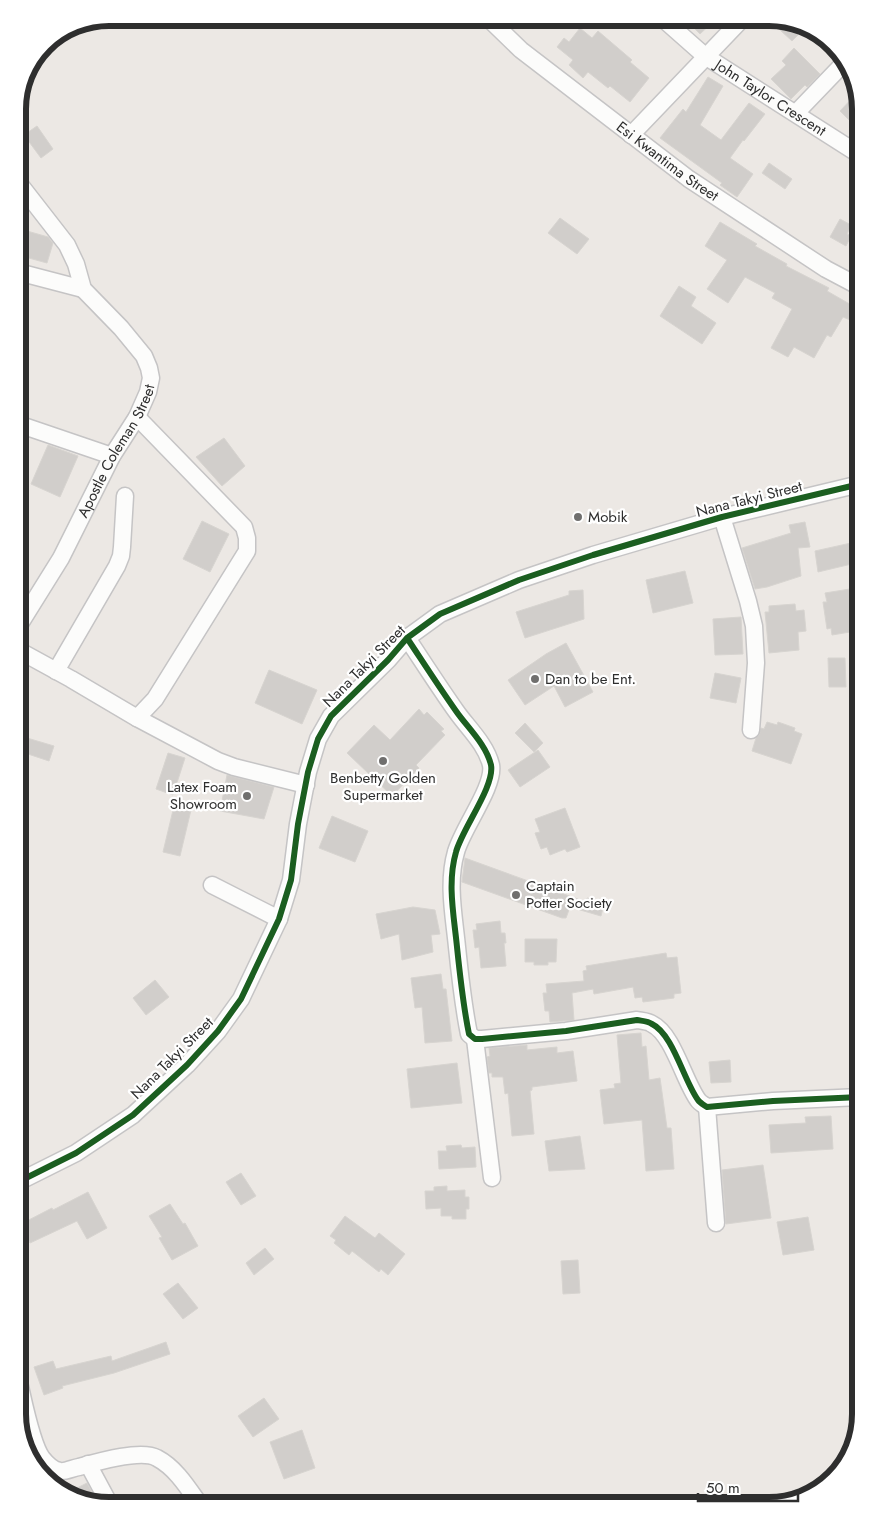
<svg xmlns="http://www.w3.org/2000/svg" width="878" height="1523" viewBox="0 0 878 1523" font-family="Jost,sans-serif">
	<rect width="100%" height="100%" fill="#ece8e4"/>
	<path fill="#d1cecb" stroke="#d7d4d0" d="M 684,18 L 717,18 L 700,34 Z
		M 767,18 L 775,18 L 805,28 L 792,41 Z
		M 580,28 L 592,38 L 598,31 L 632,60 L 630,62 L 649,78 L 630,102 L 610,86 L 608,88 L 588,72 L 583,78 L 569,65 L 573,60 L 557,47 L 564,38 L 569,42 Z
		M 794,48 L 820,74 L 807,87 L 805,85 L 791,99 L 771,79 L 786,65 L 782,61 Z
		M 708,77 L 723,86 L 700,125 L 721,140 L 749,103 L 765,114 L 744,141 L 743,140 L 730,158 L 753,174 L 737,197 L 720,185 L 722,183 L 660,138 L 683,109 L 686,112 Z
		M 857,93 L 860,109 L 860,131 L 840,111 Z
		M 37,126 L 53,149 L 41,158 L 24,135 Z
		M 769,163 L 792,179 L 785,189 L 762,173 Z
		M 560,218 L 589,239 L 577,254 L 548,233 Z
		M 840,219 L 851,225 L 847,234 L 851,236 L 846,246 L 830,237 Z
		M 720,222 L 757,244 L 755,246 L 787,264 L 786,266 L 829,288 L 827,291 L 860,310 L 860,324 L 843,317 L 831,337 L 827,335 L 814,358 L 794,347 L 788,357 L 771,348 L 792,309 L 772,298 L 775,293 L 745,277 L 728,303 L 707,289 L 727,260 L 705,246 Z
		M 20,229 L 48,237 L 53,243 L 47,263 L 18,255 L 18,239 Z
		M 679,286 L 696,297 L 691,306 L 716,323 L 702,344 L 660,316 Z
		M 224,438 L 245,466 L 222,486 L 196,457 Z
		M 48,445 L 78,456 L 60,497 L 31,484 Z
		M 202,521 L 229,534 L 210,572 L 183,559 Z
		M 805,522 L 810,547 L 798,548 L 801,576 L 767,587 L 755,589 L 742,548 L 791,533 L 789,525 Z
		M 860,541 L 860,562 L 818,572 L 815,551 Z
		M 685,571 L 693,603 L 653,613 L 646,580 Z
		M 850,589 L 856,631 L 832,635 L 831,628 L 827,629 L 823,602 L 827,602 L 825,593 Z
		M 583,590 L 584,619 L 525,638 L 516,612 L 569,595 L 569,591 Z
		M 795,604 L 796,611 L 804,610 L 806,631 L 798,632 L 799,650 L 769,653 L 765,612 L 769,612 L 769,606 Z
		M 741,617 L 743,654 L 715,655 L 713,619 Z
		M 566,643 L 593,692 L 565,707 L 554,686 L 525,705 L 508,680 L 546,654 Z
		M 828,658 L 845,658 L 846,687 L 829,687 Z
		M 269,670 L 317,690 L 302,724 L 255,703 Z
		M 715,673 L 741,678 L 736,703 L 710,698 Z
		M 419,709 L 424,715 L 427,712 L 444,729 L 441,731 L 445,735 L 416,765 L 419,768 L 392,796 L 347,753 L 374,725 L 390,740 Z
		M 767,722 L 777,725 L 778,722 L 795,728 L 794,731 L 802,734 L 791,764 L 752,751 L 756,738 L 759,735 L 761,728 L 764,729 Z
		M 525,723 L 543,743 L 534,752 L 515,733 Z
		M 27,738 L 54,746 L 49,761 L 22,752 Z
		M 538,750 L 550,767 L 520,787 L 508,770 Z
		M 168,753 L 185,758 L 173,795 L 156,789 Z
		M 227,775 L 274,787 L 264,819 L 220,811 Z
		M 174,806 L 191,810 L 180,856 L 163,852 Z
		M 565,808 L 580,847 L 567,852 L 565,849 L 550,855 L 547,847 L 541,849 L 535,833 L 540,832 L 535,819 Z
		M 332,816 L 368,831 L 355,862 L 319,848 Z
		M 465,858 L 586,902 L 587,898 L 598,901 L 596,905 L 603,908 L 601,916 L 570,907 L 566,918 L 562,918 L 462,882 Z
		M 413,907 L 435,910 L 440,934 L 431,935 L 433,952 L 402,960 L 399,934 L 381,939 L 376,914 Z
		M 500,921 L 501,933 L 505,933 L 506,943 L 504,943 L 506,966 L 481,968 L 479,947 L 475,948 L 473,930 L 477,930 L 476,924 Z
		M 525,939 L 557,939 L 556,962 L 548,962 L 548,965 L 534,965 L 534,962 L 525,962 Z
		M 666,953 L 667,958 L 677,957 L 681,993 L 674,994 L 674,998 L 643,1002 L 642,997 L 635,998 L 633,987 L 594,994 L 593,989 L 572,993 L 574,1020 L 550,1022 L 549,1011 L 545,1011 L 543,993 L 547,993 L 546,984 L 584,981 L 583,971 L 587,970 L 586,966 Z
		M 441,974 L 443,989 L 446,989 L 452,1041 L 425,1043 L 422,1007 L 415,1008 L 411,978 Z
		M 155,980 L 169,997 L 146,1015 L 133,998 Z
		M 641,1033 L 642,1047 L 646,1046 L 649,1080 L 660,1078 L 667,1128 L 671,1128 L 674,1169 L 646,1171 L 642,1120 L 604,1124 L 600,1090 L 615,1088 L 614,1084 L 621,1083 L 617,1035 Z
		M 527,1045 L 527,1050 L 557,1047 L 557,1053 L 573,1051 L 577,1081 L 532,1087 L 532,1090 L 530,1091 L 534,1134 L 512,1136 L 508,1093 L 505,1094 L 503,1077 L 492,1077 L 492,1073 L 489,1073 L 487,1057 L 490,1056 L 489,1048 Z
		M 730,1060 L 731,1082 L 711,1083 L 709,1062 Z
		M 457,1063 L 462,1103 L 411,1108 L 407,1069 Z
		M 831,1116 L 833,1149 L 771,1153 L 769,1125 L 806,1123 L 805,1117 Z
		M 580,1136 L 585,1169 L 549,1171 L 545,1141 Z
		M 461,1145 L 462,1148 L 475,1147 L 476,1167 L 439,1169 L 438,1151 L 447,1151 L 446,1146 Z
		M 763,1165 L 771,1218 L 726,1224 L 722,1170 Z
		M 241,1173 L 256,1196 L 241,1205 L 226,1182 Z
		M 447,1186 L 447,1191 L 465,1190 L 465,1197 L 469,1197 L 469,1209 L 466,1209 L 466,1219 L 452,1219 L 452,1216 L 441,1216 L 441,1208 L 426,1209 L 425,1191 L 434,1191 L 434,1187 Z
		M 88,1192 L 107,1228 L 87,1239 L 77,1221 L 30,1243 L 21,1224 L 52,1208 L 53,1210 Z
		M 170,1204 L 183,1224 L 185,1223 L 198,1246 L 172,1260 L 159,1238 L 162,1237 L 149,1216 Z
		M 345,1216 L 375,1238 L 379,1233 L 405,1254 L 388,1275 L 381,1269 L 379,1272 L 352,1251 L 349,1255 L 334,1243 L 336,1240 L 330,1236 Z
		M 808,1217 L 814,1250 L 783,1255 L 777,1222 Z
		M 265,1248 L 274,1259 L 254,1275 L 246,1263 Z
		M 578,1260 L 580,1293 L 563,1294 L 561,1261 Z
		M 178,1283 L 198,1308 L 183,1319 L 163,1294 Z
		M 166,1342 L 170,1354 L 114,1373 L 62,1386 L 63,1388 L 44,1395 L 34,1367 L 53,1361 L 56,1369 L 111,1356 L 112,1361 Z
		M 264,1398 L 279,1419 L 253,1437 L 238,1416 Z
		M 302,1430 L 315,1468 L 284,1479 L 270,1442 Z
		M 87,1483 L 98,1504 L 67,1493 Z"/>
	<g fill="none" stroke-linecap="round" stroke-linejoin="round">
		<defs>
			<g id="minor">
				<path id="s1" d="M 488,18 L 521,50 L 689,179 L 826,269 L 860,287"/>
				<path id="s2" d="M 662,18 L 705,56 L 860,155"/>
				<path d="M 796,113 L 845,62"/>
				<path d="M 631,135 L 743,18"/>
				<path d="M 18,272 L 83,289"/>
				<path d="M 18,424 L 112,456"/>
				<path d="M 722,517 L 748,601 L 754,626 L 756,663 L 751,730"/>
				<path id="s3" d="M 18,627 L 61,558 L 112,456 L 137,417 L 148,392 L 151,378 L 149,368 L 144,356 L 121,328 L 83,289 L 76,264 L 67,245 L 18,182"/>
				<path d="M 407,638 C 423,662 439,687 456,711 C 467,727 486,744 491,765 C 495,786 462,829 456,852 C 447,883 454,916 457,947 C 460,976 463,1005 469,1034 L 475,1039 L 482,1039 L 566,1031 L 637,1020 C 642,1021 648,1021 652,1024 C 673,1034 684,1081 698,1100 C 700,1103 704,1105 707,1107 L 773,1101 L 860,1097"/>
				<path d="M 18,650 L 71,679 L 137,718 L 155,699 L 247,551 L 247,538 L 244,527 L 137,417"/>
				<path d="M 56,671 L 117,566 L 121,556 L 122,547 L 125,496"/>
				<path d="M 137,718 L 218,761 L 234,767 L 306,785"/>
				<path d="M 212,885 L 279,919"/>
				<path d="M 475,1039 L 492,1178"/>
				<path d="M 707,1107 L 716,1223"/>
				<path d="M 18,1182 L 76,1153 L 133,1115 L 187,1065 L 218,1031 L 241,999 L 279,919 L 291,880 L 298,824 L 308,772 L 318,739 L 331,716 L 388,660 L 407,638 L 440,614 L 519,580 L 593,555 L 722,517 L 860,484"/>
				<path d="M 18,1378 C 23,1398 31,1443 42,1458 C 46,1463 53,1470 60,1471 C 65,1472 73,1468 79,1467 C 97,1462 141,1449 157,1458 C 176,1468 188,1488 200,1505"/>
				<path d="M 88,1464 L 110,1505"/>
			</g>
		</defs>
		<use href="#minor" stroke="#c5c4c5" stroke-width="19"/>
		<use href="#minor" stroke="#fcfcfb" stroke-width="16"/>
		<defs>
			<path id="cycleway" d="M 407,638 C 423,662 439,687 456,711 C 467,727 486,744 491,765 C 495,786 462,829 456,852 C 447,883 454,916 457,947 C 460,976 463,1005 469,1034 L 475,1039 L 482,1039 L 566,1031 L 637,1020 C 642,1021 648,1021 652,1024 C 673,1034 684,1081 698,1100 C 700,1103 704,1105 707,1107 L 773,1101 L 860,1097
				M 18,1182 L 76,1153 L 133,1115 L 187,1065 L 218,1031 L 241,999 L 279,919 L 291,880 L 298,824 L 308,772 L 318,739 L 331,716 L 388,660 L 407,638 L 440,614 L 519,580 L 593,555 L 722,517 L 860,484"/>
		</defs>
		<use href="#cycleway" stroke="#fff" stroke-width="9"/>
		<use href="#cycleway" stroke="#1b5e20" stroke-width="6"/>
	</g>
	<g fill="#706f6e" stroke="#fff" stroke-width="2">
		<circle cx="578" cy="517" r="5"/>
		<circle cx="535" cy="679" r="5"/>
		<circle cx="383" cy="761" r="5"/>
		<circle cx="247" cy="796" r="5"/>
		<circle cx="516" cy="895" r="5"/>
	</g>
	<g text-anchor="middle" stroke-width="4.5" stroke-linejoin="round" paint-order="stroke">
		<g font-size="15" fill="#2e2e2e" stroke="#fff">
			<text dy="5" stroke="none"><textPath href="#s2" startOffset="135">John Taylor Crescent</textPath></text>
			<text dy="5" stroke="none"><textPath href="#s1" startOffset="230">Esi Kwantima Street</textPath></text>
			<text dy="5" stroke="none"><textPath href="#s3" startOffset="202">Apostle Coleman Street</textPath></text>
			<text transform="translate(749 499) rotate(-14)" y="5">Nana Takyi Street</text>
			<text transform="translate(364 666) rotate(-45)" y="5">Nana Takyi Street</text>
			<text transform="translate(172 1058) rotate(-45)" y="5">Nana Takyi Street</text>
		</g>
		<g font-size="15" fill="#2e2e2e" stroke="#fff" text-anchor="start">
			<text x="588" y="522">Mobik</text>
			<text x="545" y="684">Dan to be Ent.</text>
			<text x="383" y="783" text-anchor="middle">Benbetty Golden<tspan x="383" dy="17">Supermarket</tspan></text>
			<text x="237" y="792" text-anchor="end">Latex Foam<tspan x="237" dy="17">Showroom</tspan></text>
			<text x="526" y="891">Captain<tspan x="526" dy="17">Potter Society</tspan></text>
		</g>
	</g>
	<path d="M0 0H878V1523H0ZM109 26H769A83 83 0 0 1 852 109V1414A83 83 0 0 1 769 1497H109A83 83 0 0 1 26 1414V109A83 83 0 0 1 109 26Z" fill="#fff" fill-rule="evenodd"/>
	<path fill="none" stroke="#2e2e2e" stroke-width="6" d="M109 26H769A83 83 0 0 1 852 109V1414A83 83 0 0 1 769 1497H109A83 83 0 0 1 26 1414V109A83 83 0 0 1 109 26Z"/>
	<path d="M698 1493v8h100v-8" fill="none" stroke="#2e2e2e" stroke-width="2.5"/>
	<text x="706" y="1493" font-size="15" fill="#2e2e2e" stroke="#ffffff" stroke-width="4" paint-order="stroke">50 m</text>
</svg>
